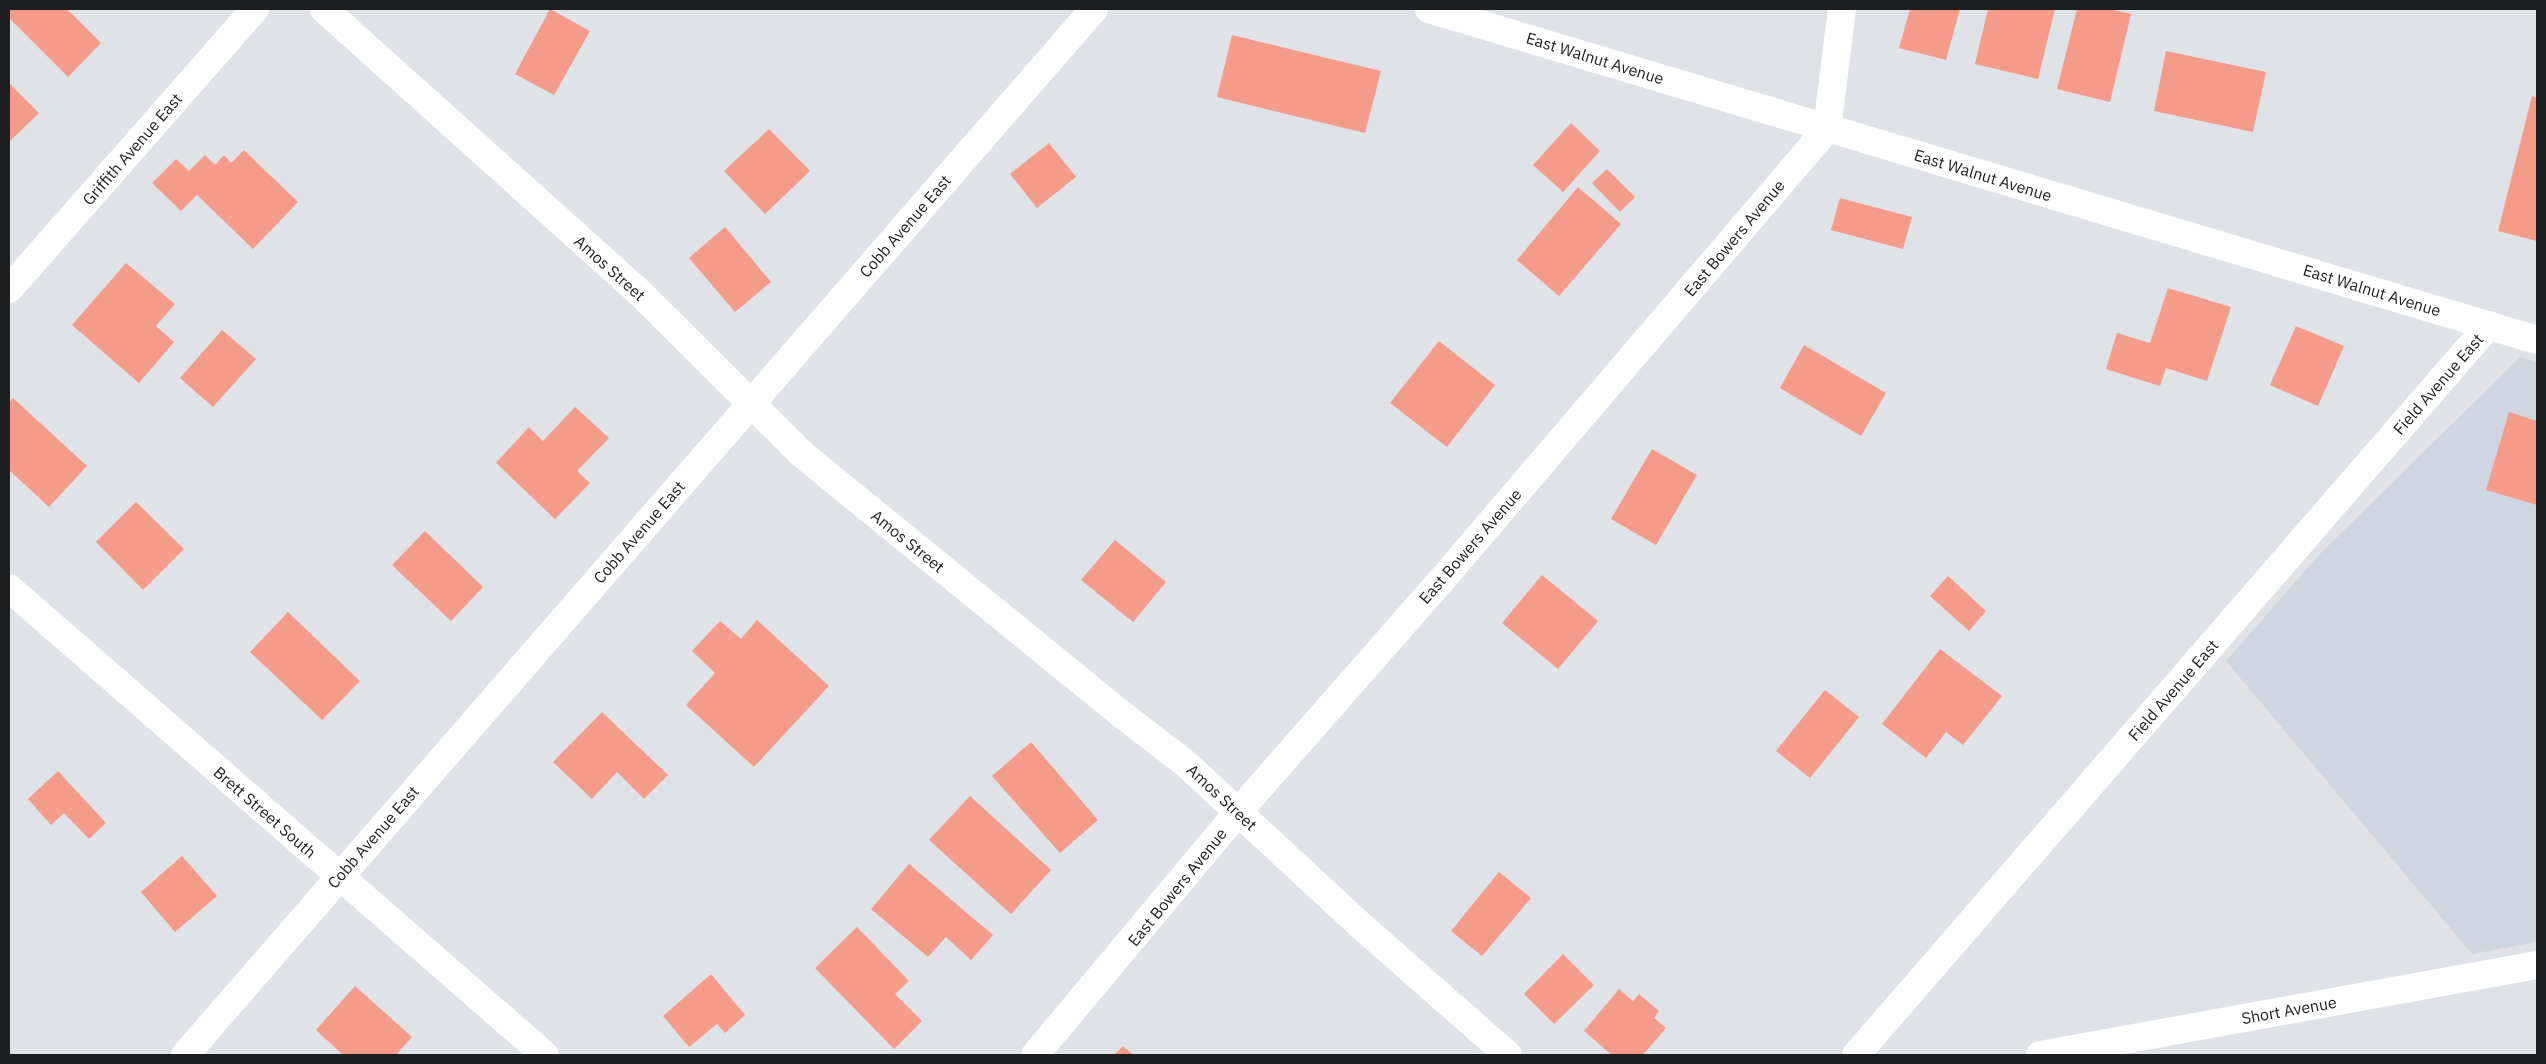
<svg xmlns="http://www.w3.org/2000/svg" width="2546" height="1064" viewBox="0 0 2546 1064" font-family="'IBM Plex Sans',sans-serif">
	<rect width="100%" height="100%" fill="#dfe2e6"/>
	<path fill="#ced7e1" d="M 2520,357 L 2537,362 L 2537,942 L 2472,954 L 2226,661 L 2318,556 Z"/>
	<path fill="#f49c89" d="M 9,9 L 67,9 L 101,43 L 68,77 L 9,18 Z
		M 550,9 L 590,31 L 554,95 L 515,74 Z
		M 1910,9 L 1960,9 L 1946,60 L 1899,48 Z
		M 1988,9 L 2055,9 L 2038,79 L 1975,64 Z
		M 2077,9 L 2110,9 L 2131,14 L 2110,102 L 2057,89 Z
		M 1232,35 L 1381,71 L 1365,133 L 1217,97 Z
		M 2166,51 L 2266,72 L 2253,132 L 2154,111 Z
		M 9,83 L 39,113 L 9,142 Z
		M 2532,96 L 2537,98 L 2537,241 L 2498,231 Z
		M 1571,123 L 1600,151 L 1563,192 L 1533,165 Z
		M 769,129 L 810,171 L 765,214 L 724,171 Z
		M 1049,143 L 1076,177 L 1037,208 L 1010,174 Z
		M 244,150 L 298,202 L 253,249 L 197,195 L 181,211 L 152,183 L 176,159 L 189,171 L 205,155 L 215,165 L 224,155 L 231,163 Z
		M 1607,169 L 1635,197 L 1620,212 L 1592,183 Z
		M 1578,187 L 1621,224 L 1559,296 L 1517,260 Z
		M 1840,198 L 1912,217 L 1903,249 L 1831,230 Z
		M 725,227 L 771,282 L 735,312 L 689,258 Z
		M 126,263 L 175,304 L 156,326 L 174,342 L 139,383 L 72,325 Z
		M 2168,288 L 2231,307 L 2207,381 L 2166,368 L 2160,386 L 2106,369 L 2117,333 L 2150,343 Z
		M 2296,326 L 2344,346 L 2318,406 L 2270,385 Z
		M 222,330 L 256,359 L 213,407 L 180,378 Z
		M 1439,341 L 1495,385 L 1447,447 L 1390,403 Z
		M 1804,345 L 1886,393 L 1861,436 L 1780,388 Z
		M 13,398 L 87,466 L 49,507 L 9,470 L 9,403 Z
		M 575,407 L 609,438 L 577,471 L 590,483 L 555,519 L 496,463 L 529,427 L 543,441 Z
		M 2509,412 L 2537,421 L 2537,505 L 2486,490 Z
		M 1652,449 L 1697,475 L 1656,545 L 1611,519 Z
		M 136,502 L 184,549 L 143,590 L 96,542 Z
		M 425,531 L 483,587 L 451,621 L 392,565 Z
		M 1115,540 L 1166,582 L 1133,622 L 1081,580 Z
		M 1542,575 L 1598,621 L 1558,669 L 1502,623 Z
		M 1948,576 L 1986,611 L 1969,631 L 1930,596 Z
		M 288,612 L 360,681 L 322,720 L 250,652 Z
		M 757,620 L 829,686 L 754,767 L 686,705 L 715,673 L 692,651 L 720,621 L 741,639 Z
		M 1940,649 L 2002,696 L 1963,745 L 1946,732 L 1926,758 L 1882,724 Z
		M 1825,690 L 1859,717 L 1810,778 L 1776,751 Z
		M 602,712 L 668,775 L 644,799 L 617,772 L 592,799 L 553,762 Z
		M 1031,742 L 1098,820 L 1060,853 L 992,776 Z
		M 58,771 L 106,823 L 89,839 L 64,813 L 51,825 L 28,799 Z
		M 970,796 L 1051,870 L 1011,914 L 929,840 Z
		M 182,856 L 217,896 L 175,932 L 141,892 Z
		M 909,864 L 993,935 L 971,960 L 946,937 L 928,957 L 871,909 Z
		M 1499,872 L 1531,898 L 1482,956 L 1451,931 Z
		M 857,927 L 909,981 L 895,994 L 922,1021 L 894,1049 L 815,968 Z
		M 1563,954 L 1594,985 L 1554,1024 L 1524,994 Z
		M 711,974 L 745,1015 L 725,1033 L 717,1024 L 689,1047 L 663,1016 Z
		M 355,986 L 412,1037 L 396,1055 L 343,1055 L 316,1030 Z
		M 1619,989 L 1633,1001 L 1639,994 L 1659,1011 L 1654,1018 L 1666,1028 L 1643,1055 L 1612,1055 L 1584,1031 Z
		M 1123,1046 L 1133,1055 L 1114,1055 Z"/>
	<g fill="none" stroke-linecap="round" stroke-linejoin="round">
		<path stroke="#fff" stroke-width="28" d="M 324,9 L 640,293 L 803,455 L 1120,713 L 1185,763 L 1359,924 L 1508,1055
			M 1429,9 L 2537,340
			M 9,289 L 255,9
			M 9,588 L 545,1055
			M 185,1055 L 1094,9
			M 1035,1055 L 1238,812 L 1446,575 L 1827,129 L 1842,9
			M 1856,1055 L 2489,325
			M 2040,1055 L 2537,965"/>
	</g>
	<g text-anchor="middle" stroke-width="4" stroke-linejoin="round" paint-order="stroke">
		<g font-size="16" fill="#1d1e1f" stroke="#fff">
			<text transform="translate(1595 58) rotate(17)" y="6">East Walnut Avenue</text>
			<text transform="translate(132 149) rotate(-49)" y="6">Griffith Avenue East</text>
			<text transform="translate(1983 175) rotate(17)" y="6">East Walnut Avenue</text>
			<text transform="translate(905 226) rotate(-49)" y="6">Cobb Avenue East</text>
			<text transform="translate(1734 238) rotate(-50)" y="6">East Bowers Avenue</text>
			<text transform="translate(610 268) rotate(42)" y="6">Amos Street</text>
			<text transform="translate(2372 290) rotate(17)" y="6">East Walnut Avenue</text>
			<text transform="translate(2438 384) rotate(-49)" y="6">Field Avenue East</text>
			<text transform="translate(639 532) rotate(-49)" y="6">Cobb Avenue East</text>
			<text transform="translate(908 541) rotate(39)" y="6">Amos Street</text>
			<text transform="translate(1470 546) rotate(-49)" y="6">East Bowers Avenue</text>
			<text transform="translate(2173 690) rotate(-49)" y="6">Field Avenue East</text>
			<text transform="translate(1222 797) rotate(43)" y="6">Amos Street</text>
			<text transform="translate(265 812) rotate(41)" y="6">Brett Street South</text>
			<text transform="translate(373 837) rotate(-49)" y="6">Cobb Avenue East</text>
			<text transform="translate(1177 887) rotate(-51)" y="6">East Bowers Avenue</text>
			<text transform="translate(2289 1010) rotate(-10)" y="6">Short Avenue</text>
		</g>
	</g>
	<rect width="2546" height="1064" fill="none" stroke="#1d1e1f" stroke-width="20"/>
</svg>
